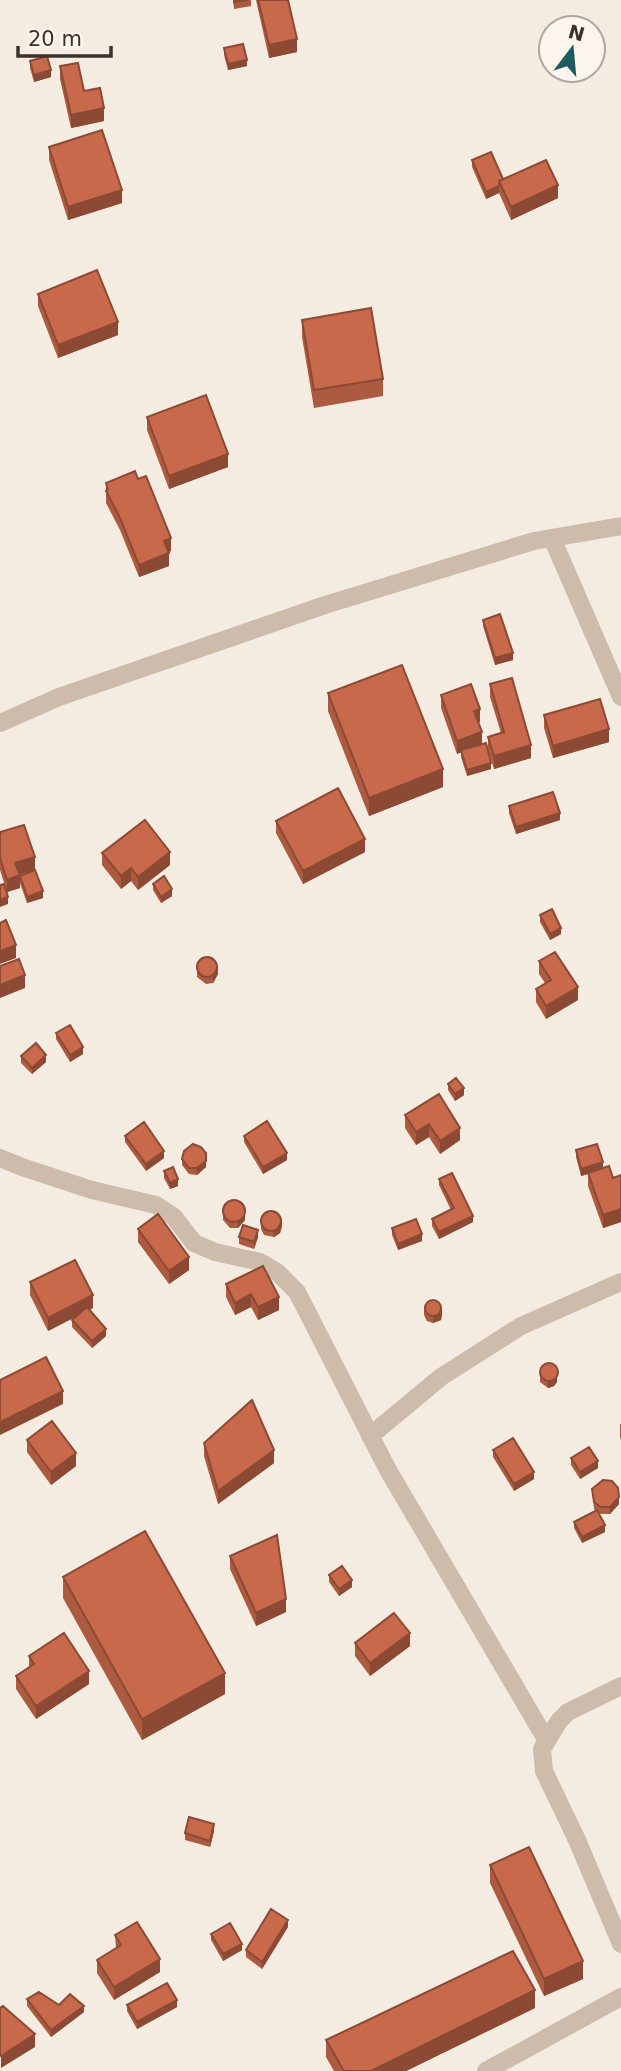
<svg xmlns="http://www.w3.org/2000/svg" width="621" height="2071" viewBox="0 0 621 2071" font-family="'DejaVu Sans',sans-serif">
	<rect width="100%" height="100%" fill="#f4ebe1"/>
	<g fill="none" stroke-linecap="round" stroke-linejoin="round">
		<path stroke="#cdbbac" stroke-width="18" d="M 552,538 L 621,697
			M 0,723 L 59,697 L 325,605 L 534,541 L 621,526
			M 0,1158 L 22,1167 L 92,1190 L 156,1205 L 174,1217 L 194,1243 L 215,1252 L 260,1262 L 277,1272 L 297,1292 L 388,1470 L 547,1741
			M 370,1436 L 441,1377 L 521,1326 L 621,1282
			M 621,1686 L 568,1712 L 559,1721 L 542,1749 L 544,1771 L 577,1840 L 621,1944
			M 486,2071 L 621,1997"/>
	</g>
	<path fill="#ac5a40" d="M 233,0 L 251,0 L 251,6 L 234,9 Z
		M 256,0 L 288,0 L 297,52 L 269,58 Z
		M 224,48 L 247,66 L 228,70 L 224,55 Z
		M 30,61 L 51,77 L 34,82 L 30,68 Z
		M 60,66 L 84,91 L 104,121 L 71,128 L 60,79 Z
		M 49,147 L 122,203 L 68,220 L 49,160 Z
		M 472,160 L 503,179 L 558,198 L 511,220 L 499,193 L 486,199 L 472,167 Z
		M 38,294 L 118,335 L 58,358 L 38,306 Z
		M 302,320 L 383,379 L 383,396 L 314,408 L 302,337 Z
		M 147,417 L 228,467 L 169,489 L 147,430 Z
		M 106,483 L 171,551 L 168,552 L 169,566 L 139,577 L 120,530 L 106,503 Z
		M 483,620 L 513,660 L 495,665 L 483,626 Z
		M 490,684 L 531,758 L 494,769 L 488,749 L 488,737 L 501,733 L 490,697 Z
		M 328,693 L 443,787 L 369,816 L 328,711 Z
		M 441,695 L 480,722 L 478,722 L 482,744 L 491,769 L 467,776 L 461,757 L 461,752 L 457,754 L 441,708 Z
		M 544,715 L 609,742 L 553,758 L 544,728 Z
		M 509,806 L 560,820 L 516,834 L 509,813 Z
		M 276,821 L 365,852 L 303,884 L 276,833 Z
		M 0,832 L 35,870 L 20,875 L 43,898 L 27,903 L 20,883 L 20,888 L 7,892 L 0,870 Z
		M 102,853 L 170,865 L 138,890 L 131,881 L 121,889 L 102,865 Z
		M 153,884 L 172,896 L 161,903 L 153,890 Z
		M 540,915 L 561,934 L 550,940 L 540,922 Z
		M 539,961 L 578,1000 L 546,1019 L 536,1002 L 536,989 L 545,983 L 539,974 Z
		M 197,964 L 218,974 L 213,983 L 206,984 L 197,977 Z
		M 56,1033 L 83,1054 L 70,1062 L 56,1039 Z
		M 21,1056 L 46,1062 L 32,1074 L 21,1063 Z
		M 448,1084 L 464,1095 L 455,1101 L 448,1090 Z
		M 439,1094 L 460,1140 L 440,1154 L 429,1137 L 416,1145 L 405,1128 L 405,1115 Z
		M 125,1136 L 164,1158 L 146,1171 L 125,1142 Z
		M 244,1136 L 287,1160 L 263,1174 L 244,1142 Z
		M 576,1150 L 603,1168 L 613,1178 L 621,1175 L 621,1222 L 603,1228 L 588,1186 L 588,1174 L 581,1176 L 576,1157 Z
		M 182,1159 L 206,1167 L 197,1175 L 189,1174 L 182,1165 Z
		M 164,1171 L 178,1186 L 170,1189 L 164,1178 Z
		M 439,1179 L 473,1222 L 439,1239 L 432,1226 L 432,1219 L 451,1210 L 439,1185 Z
		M 223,1213 L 245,1220 L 238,1228 L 230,1228 L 223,1220 Z
		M 261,1222 L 282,1226 L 280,1233 L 274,1237 L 264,1235 L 261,1229 Z
		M 392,1228 L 422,1241 L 398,1250 L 392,1235 Z
		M 138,1229 L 189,1270 L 169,1284 L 138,1242 Z
		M 239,1237 L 258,1237 L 254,1249 L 239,1244 Z
		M 30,1282 L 93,1308 L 89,1310 L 106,1336 L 92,1348 L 72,1327 L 72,1320 L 77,1316 L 48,1331 L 30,1295 Z
		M 226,1284 L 279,1297 L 279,1310 L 258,1320 L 251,1307 L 235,1315 L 226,1297 Z
		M 424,1308 L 442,1314 L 441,1320 L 433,1323 L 427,1321 L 424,1315 Z
		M 540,1370 L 557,1382 L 554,1386 L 548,1388 L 540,1382 Z
		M 620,1424 L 621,1424 L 621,1440 L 620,1437 Z
		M 27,1440 L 76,1466 L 51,1485 L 27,1452 Z
		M 204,1443 L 274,1463 L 218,1504 L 204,1456 Z
		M 493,1450 L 534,1479 L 514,1491 L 493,1457 Z
		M 571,1458 L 598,1468 L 580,1479 L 571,1465 Z
		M 592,1489 L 619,1504 L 610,1514 L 601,1514 L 598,1512 L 605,1532 L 582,1543 L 574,1528 L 574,1522 L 596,1511 L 594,1509 Z
		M 230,1556 L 286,1612 L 256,1626 L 230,1569 Z
		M 329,1575 L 352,1587 L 339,1596 L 329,1582 Z
		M 63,1577 L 225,1694 L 142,1740 L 63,1598 Z
		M 355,1643 L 410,1646 L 370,1676 L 355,1656 Z
		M 29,1656 L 89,1684 L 36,1719 L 16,1689 L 16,1676 L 29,1667 Z
		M 214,1831 L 210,1847 L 185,1840 L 185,1833 Z
		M 490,1865 L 583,1979 L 544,1996 L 490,1883 Z
		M 288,1927 L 262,1969 L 246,1957 L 246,1950 Z
		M 211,1934 L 242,1950 L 223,1961 L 211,1940 Z
		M 115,1935 L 160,1972 L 114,2000 L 97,1973 L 97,1960 L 116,1948 Z
		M 27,1999 L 59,2005 L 84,2012 L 51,2037 L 27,2006 Z
		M 127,2005 L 177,2007 L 137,2029 L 127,2011 Z
		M 535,2008 L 406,2071 L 334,2071 L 326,2057 L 326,2040 Z"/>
	<path fill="#8c4a34" d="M 297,39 L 297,52 L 269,58 L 269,45 Z
		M 247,60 L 247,66 L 228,70 L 228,64 Z
		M 51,70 L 51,77 L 34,82 L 34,75 Z
		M 104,108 L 104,121 L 71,128 L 71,115 Z
		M 558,185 L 558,198 L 511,220 L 511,207 Z
		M 499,186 L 499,193 L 486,199 L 486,192 Z
		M 122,190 L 122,203 L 68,220 L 68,207 Z
		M 118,322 L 118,335 L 58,358 L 58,345 Z
		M 228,454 L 228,467 L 169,489 L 169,476 Z
		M 171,538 L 171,551 L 164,554 L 164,541 Z
		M 169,553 L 169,566 L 139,577 L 139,565 Z
		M 513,653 L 513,660 L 495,665 L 495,658 Z
		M 480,709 L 480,722 L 474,724 L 474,711 Z
		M 609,729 L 609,742 L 553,758 L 553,746 Z
		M 482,732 L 482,745 L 457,754 L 457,741 Z
		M 531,745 L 531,758 L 494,769 L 494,756 Z
		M 491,763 L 491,769 L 467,776 L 467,770 Z
		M 443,769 L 443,787 L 369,816 L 369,798 Z
		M 560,813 L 560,820 L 516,834 L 516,827 Z
		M 365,839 L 365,852 L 303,884 L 303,871 Z
		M 170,852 L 170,865 L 138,890 L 138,877 Z
		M 35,857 L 35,870 L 15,876 L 15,863 Z
		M 131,868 L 131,881 L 121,889 L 121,876 Z
		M 20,875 L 20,888 L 7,892 L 7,880 Z
		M 172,889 L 172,896 L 161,903 L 161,897 Z
		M 43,891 L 43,898 L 27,903 L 27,897 Z
		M 8,897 L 8,904 L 0,907 L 0,900 Z
		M 561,928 L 561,934 L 550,940 L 550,934 Z
		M 16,945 L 16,958 L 0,964 L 0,951 Z
		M 218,967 L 218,974 L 213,983 L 213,976 Z
		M 25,975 L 25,988 L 0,998 L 0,985 Z
		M 578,987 L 578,1000 L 546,1019 L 546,1006 Z
		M 83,1047 L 83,1054 L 70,1062 L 70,1055 Z
		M 46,1055 L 46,1062 L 32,1074 L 32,1068 Z
		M 464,1088 L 464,1095 L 455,1101 L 455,1094 Z
		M 429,1124 L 429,1137 L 416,1145 L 416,1132 Z
		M 460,1128 L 460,1140 L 440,1154 L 440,1141 Z
		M 164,1151 L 164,1158 L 146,1171 L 146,1164 Z
		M 287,1153 L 287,1160 L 263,1174 L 263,1167 Z
		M 206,1161 L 206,1167 L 197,1175 L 197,1168 Z
		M 603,1162 L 603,1169 L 581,1176 L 581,1169 Z
		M 178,1179 L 178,1186 L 170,1189 L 170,1183 Z
		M 621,1209 L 621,1222 L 603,1228 L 603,1215 Z
		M 245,1213 L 245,1220 L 238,1228 L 238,1222 Z
		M 473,1216 L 473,1222 L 439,1239 L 439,1232 Z
		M 282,1220 L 282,1226 L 280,1233 L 274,1237 L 274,1230 Z
		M 258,1230 L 258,1237 L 254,1249 L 254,1242 Z
		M 422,1234 L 422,1241 L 398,1250 L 398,1244 Z
		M 189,1257 L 189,1270 L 169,1284 L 169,1271 Z
		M 251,1294 L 251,1307 L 235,1315 L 235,1303 Z
		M 93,1295 L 93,1308 L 48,1331 L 48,1318 Z
		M 279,1297 L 279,1310 L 258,1320 L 258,1307 Z
		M 442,1307 L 442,1314 L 441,1320 L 433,1323 L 433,1317 Z
		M 106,1329 L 106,1336 L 92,1348 L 92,1341 Z
		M 557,1375 L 557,1382 L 554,1386 L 548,1388 L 548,1381 Z
		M 63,1391 L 63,1404 L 0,1435 L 0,1422 Z
		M 274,1450 L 274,1463 L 218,1504 L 218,1491 Z
		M 76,1453 L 76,1466 L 51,1485 L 51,1472 Z
		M 598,1461 L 598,1468 L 580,1479 L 580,1472 Z
		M 534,1472 L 534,1479 L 514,1491 L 514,1484 Z
		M 619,1497 L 619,1504 L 610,1514 L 610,1507 Z
		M 605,1525 L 605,1532 L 582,1543 L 582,1537 Z
		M 352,1580 L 352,1587 L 339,1596 L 339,1589 Z
		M 286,1599 L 286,1612 L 256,1626 L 256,1613 Z
		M 410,1633 L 410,1646 L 370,1676 L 370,1663 Z
		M 89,1671 L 89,1684 L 36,1719 L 36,1706 Z
		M 225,1673 L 225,1694 L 142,1740 L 142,1719 Z
		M 214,1824 L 214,1831 L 210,1847 L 210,1841 Z
		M 288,1920 L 288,1927 L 262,1969 L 262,1962 Z
		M 242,1944 L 242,1950 L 223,1961 L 223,1954 Z
		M 160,1959 L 160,1972 L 114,2000 L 114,1987 Z
		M 583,1961 L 583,1979 L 544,1996 L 544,1979 Z
		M 535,1990 L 535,2008 L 406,2071 L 371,2071 Z
		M 177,2000 L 177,2007 L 137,2029 L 137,2022 Z
		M 84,2006 L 84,2012 L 51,2037 L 51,2030 Z
		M 35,2034 L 35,2047 L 1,2068 L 1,2056 Z"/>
	<path fill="#c8694b" stroke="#8c4a34" stroke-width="2" d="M 234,0 L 248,0 L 234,2 Z
		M 258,0 L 288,0 L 297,39 L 269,45 Z
		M 243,44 L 247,60 L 228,64 L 224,48 Z
		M 47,56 L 51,70 L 34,75 L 30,61 Z
		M 78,63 L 84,91 L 100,88 L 104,108 L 71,115 L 60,66 Z
		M 102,130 L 122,190 L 68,207 L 49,147 Z
		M 491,152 L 503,179 L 499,181 L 499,186 L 486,192 L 472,160 Z
		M 546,160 L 558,185 L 511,207 L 499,181 Z
		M 97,270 L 118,322 L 58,345 L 38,294 Z
		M 371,308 L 383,379 L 314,390 L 302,320 Z
		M 206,395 L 228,454 L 169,476 L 147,417 Z
		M 135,471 L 138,479 L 146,476 L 171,538 L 164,541 L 169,553 L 139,565 L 120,518 L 106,491 L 108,490 L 106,483 Z
		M 500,614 L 513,653 L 495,658 L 483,620 Z
		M 402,665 L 443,769 L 369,798 L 328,693 Z
		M 512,678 L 531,745 L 494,756 L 488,737 L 504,732 L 490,684 Z
		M 471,684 L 480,709 L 474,711 L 482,732 L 457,741 L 441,695 Z
		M 600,699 L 609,729 L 553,746 L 544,715 Z
		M 486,743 L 491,763 L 467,770 L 461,750 Z
		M 338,788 L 365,839 L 303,871 L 276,821 Z
		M 553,792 L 560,813 L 516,827 L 509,806 Z
		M 145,820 L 170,852 L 138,877 L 131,868 L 121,876 L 102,853 Z
		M 24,825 L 35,857 L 15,863 L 20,875 L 7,880 L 0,858 L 0,832 Z
		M 35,870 L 43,891 L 27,897 L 20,876 Z
		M 164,876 L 172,889 L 161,897 L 153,884 Z
		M 4,884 L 8,897 L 0,900 L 0,885 Z
		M 552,909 L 561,928 L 550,934 L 540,915 Z
		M 6,920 L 16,945 L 0,951 L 0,923 Z
		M 555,952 L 578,987 L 546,1006 L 536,989 L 551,980 L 539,961 Z
		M197 967a10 10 0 1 1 20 0a10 10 0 1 1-20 0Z
		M 19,959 L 25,975 L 0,985 L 0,966 Z
		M 70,1025 L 83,1047 L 70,1055 L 56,1033 Z
		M 36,1043 L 46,1055 L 32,1068 L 21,1056 Z
		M 456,1078 L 464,1088 L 455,1094 L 448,1084 Z
		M 439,1094 L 460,1128 L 440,1141 L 429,1124 L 416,1132 L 405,1115 Z
		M 267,1121 L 287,1153 L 263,1167 L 244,1136 Z
		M 144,1122 L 164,1151 L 146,1164 L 125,1136 Z
		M 193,1144 L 201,1147 L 206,1153 L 206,1161 L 197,1168 L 189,1168 L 182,1159 L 184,1151 Z
		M 597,1144 L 603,1162 L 581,1169 L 576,1150 Z
		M 609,1166 L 613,1178 L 621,1175 L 621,1209 L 603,1215 L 588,1173 Z
		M 173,1167 L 178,1179 L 170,1183 L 164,1171 Z
		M 452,1173 L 473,1216 L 439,1232 L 432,1219 L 454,1208 L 439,1179 Z
		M223 1211a11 11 0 1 1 22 0a11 11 0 1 1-22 0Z
		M261 1221a10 10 0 1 1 20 0a10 10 0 1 1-20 0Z
		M 158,1214 L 189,1257 L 169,1271 L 138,1229 Z
		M 416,1219 L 422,1234 L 398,1244 L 392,1228 Z
		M 243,1225 L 258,1230 L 254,1242 L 239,1237 Z
		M 75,1260 L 93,1295 L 48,1318 L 30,1282 Z
		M 263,1266 L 279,1297 L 258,1307 L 251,1294 L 235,1303 L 226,1284 Z
		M425 1308a8 8 0 1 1 16 0a8 8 0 1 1-16 0Z
		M 87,1307 L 106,1329 L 92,1341 L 72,1320 Z
		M 46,1357 L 63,1391 L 0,1422 L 0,1380 Z
		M540 1372a9 9 0 1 1 18 0a9 9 0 1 1-18 0Z
		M 252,1400 L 274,1450 L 218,1491 L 204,1443 Z
		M 52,1421 L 76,1453 L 51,1472 L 27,1440 Z
		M 513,1438 L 534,1472 L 514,1484 L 493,1450 Z
		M 589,1447 L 598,1461 L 580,1472 L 571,1458 Z
		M 603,1480 L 612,1481 L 618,1488 L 619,1497 L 610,1507 L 601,1507 L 594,1502 L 592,1489 Z
		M 597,1510 L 605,1525 L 582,1537 L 574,1522 Z
		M 145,1531 L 225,1673 L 142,1719 L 63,1577 Z
		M 277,1535 L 286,1599 L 256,1613 L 230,1556 Z
		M 342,1566 L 352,1580 L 339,1589 L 329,1575 Z
		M 394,1613 L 410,1633 L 370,1663 L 355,1643 Z
		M 64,1633 L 89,1671 L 36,1706 L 16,1676 L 34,1664 L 29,1656 Z
		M 189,1817 L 214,1824 L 210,1841 L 185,1833 Z
		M 529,1847 L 583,1961 L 544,1979 L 490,1865 Z
		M 271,1909 L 288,1920 L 262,1962 L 246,1950 Z
		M 137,1922 L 160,1959 L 114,1987 L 97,1960 L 121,1945 L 115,1935 Z
		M 230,1923 L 242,1944 L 223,1954 L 211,1934 Z
		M 513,1951 L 535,1990 L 371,2071 L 344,2071 L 326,2040 Z
		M 167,1983 L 177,2000 L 137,2022 L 127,2005 Z
		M 39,1992 L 59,2005 L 70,1994 L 84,2006 L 51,2030 L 27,1999 Z
		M 3,2006 L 35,2034 L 1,2056 L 0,2055 L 0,2008 Z"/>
	<g transform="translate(572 49) rotate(16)"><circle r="33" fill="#fbf5ee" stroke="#aea6a0" stroke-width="2"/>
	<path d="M0-5L12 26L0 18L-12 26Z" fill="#1f5a5e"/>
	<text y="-10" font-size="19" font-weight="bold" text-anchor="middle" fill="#3b302b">N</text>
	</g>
	<path d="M18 46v10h93v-10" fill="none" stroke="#3b302b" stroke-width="3.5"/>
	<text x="28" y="46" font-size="21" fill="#3b302b" stroke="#fbf5ee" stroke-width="5" paint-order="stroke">20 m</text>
</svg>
